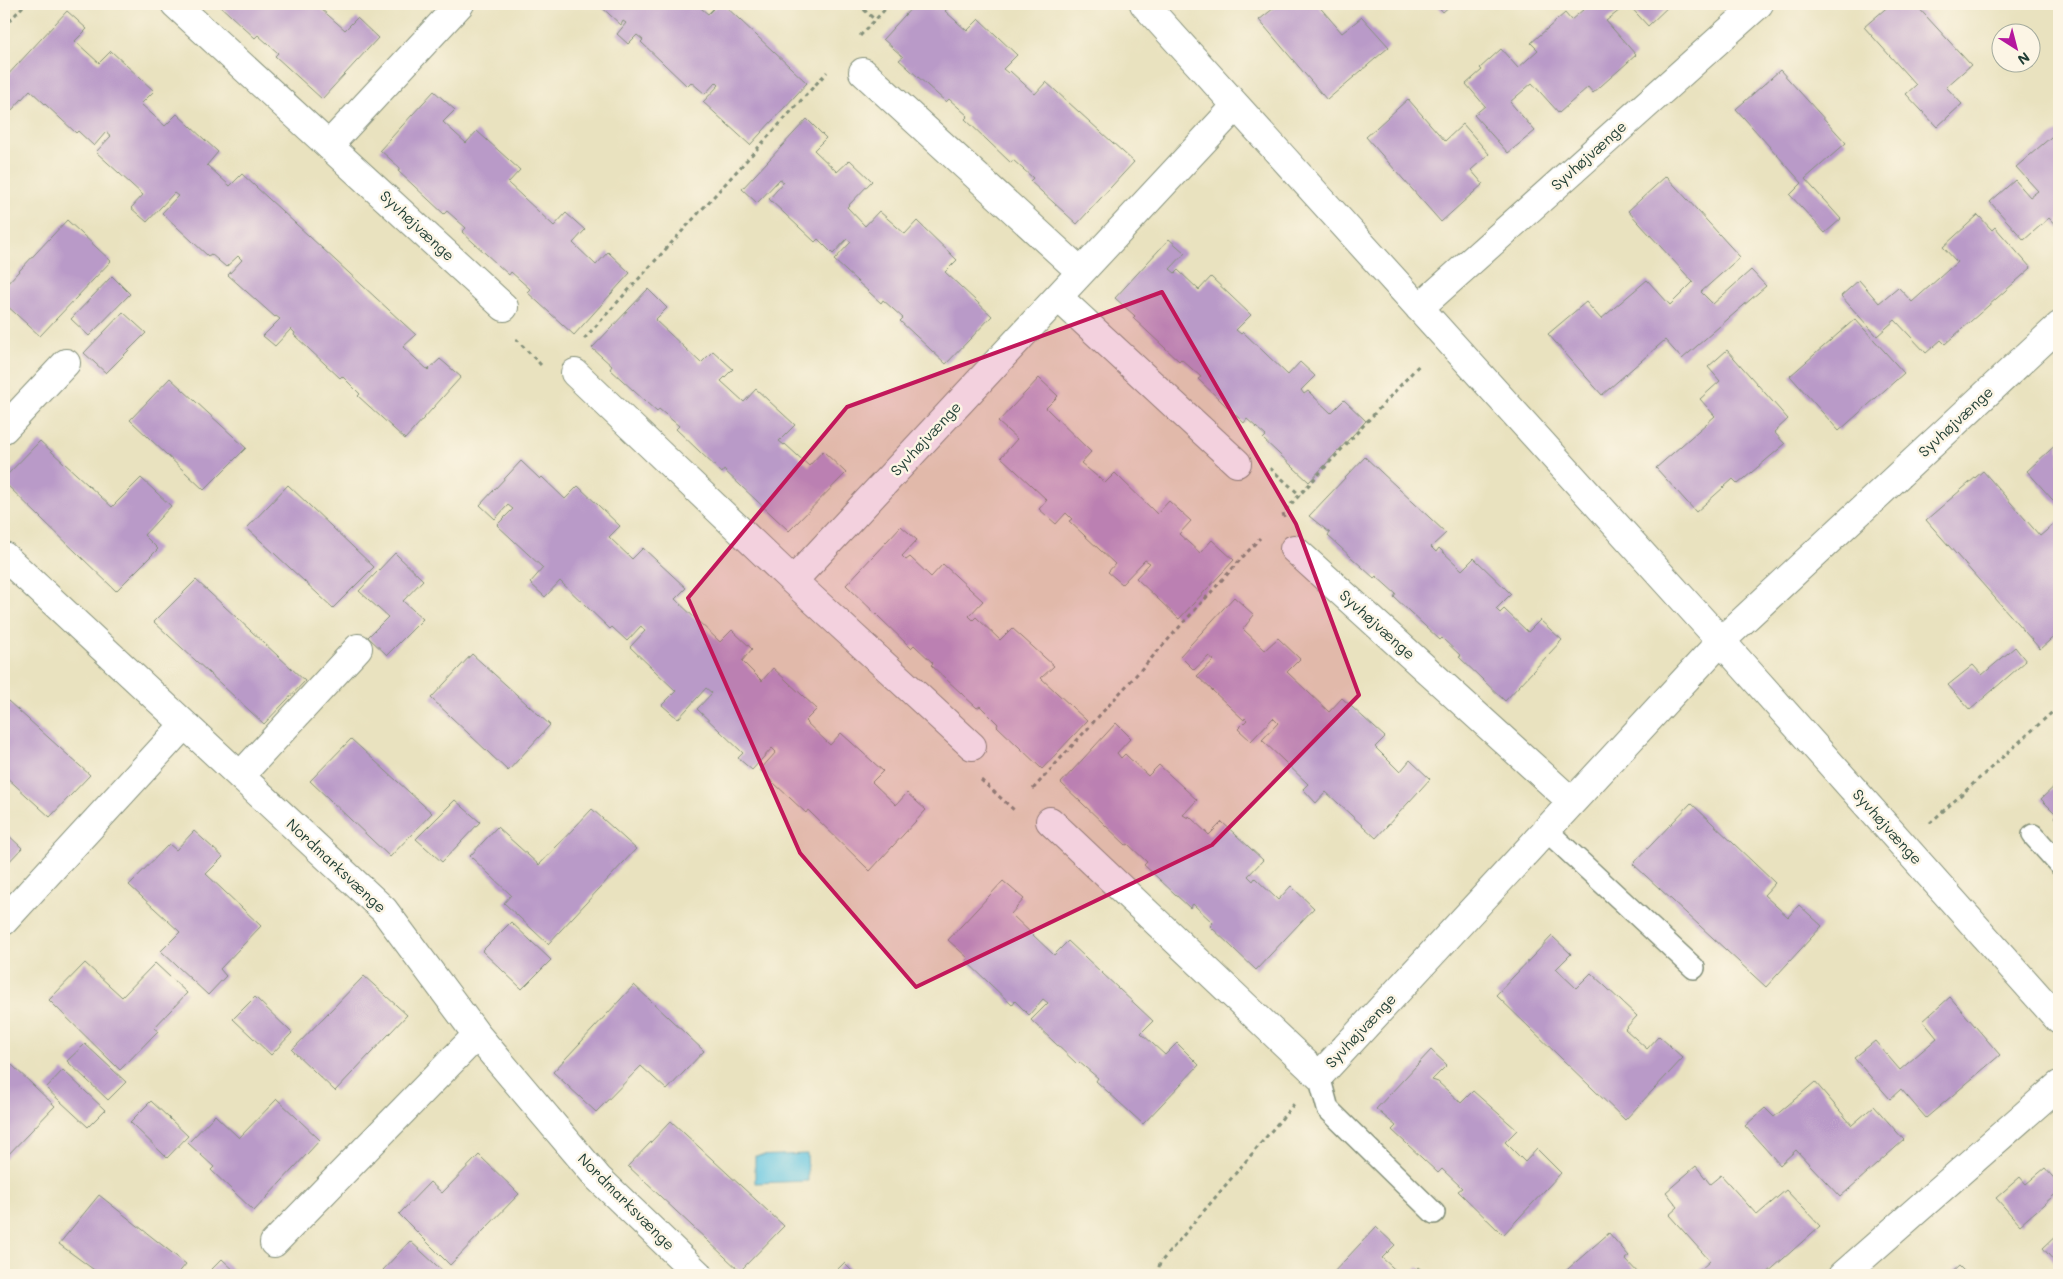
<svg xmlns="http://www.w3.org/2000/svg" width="2063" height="1279" viewBox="0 0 2063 1279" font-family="Mali,sans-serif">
	<rect width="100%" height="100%" fill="#fcf5e5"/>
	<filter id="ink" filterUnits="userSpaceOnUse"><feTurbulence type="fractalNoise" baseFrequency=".02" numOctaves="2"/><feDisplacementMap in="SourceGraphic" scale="10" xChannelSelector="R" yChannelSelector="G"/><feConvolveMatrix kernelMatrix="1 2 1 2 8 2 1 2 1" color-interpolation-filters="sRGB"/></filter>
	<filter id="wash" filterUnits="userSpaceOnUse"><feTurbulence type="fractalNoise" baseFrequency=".0096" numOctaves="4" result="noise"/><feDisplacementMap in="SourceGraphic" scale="20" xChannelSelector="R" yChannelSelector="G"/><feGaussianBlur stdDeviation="1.12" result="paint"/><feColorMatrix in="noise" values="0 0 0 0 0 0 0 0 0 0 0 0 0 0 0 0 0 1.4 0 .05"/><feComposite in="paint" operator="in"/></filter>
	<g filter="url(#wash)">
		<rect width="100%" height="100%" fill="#e9e2bf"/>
		<path fill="#64c6e2" stroke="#42828b" d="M 807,1154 L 808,1181 L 755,1183 L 755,1156 Z"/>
		<g id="blocks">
			<path fill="#b99ac8" d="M 218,4 L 324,4 L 320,8 L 345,30 L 357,18 L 378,38 L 322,99 L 275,56 L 278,53 L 258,35 L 255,38 Z
				M 598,4 L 696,4 L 708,14 L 718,4 L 723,4 L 807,83 L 750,145 L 703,102 L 719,85 L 716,82 L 705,94 L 691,82 L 687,86 L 641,42 L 643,40 L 637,35 L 628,44 L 617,34 L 626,23 L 623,21 L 621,25 Z
				M 915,4 L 952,4 L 945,11 L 967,31 L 979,19 L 1017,55 L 1003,69 L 1008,73 L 1010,71 L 1035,94 L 1046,82 L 1134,162 L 1077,224 L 1030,181 L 1033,178 L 1013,160 L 1011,163 L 965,119 L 968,116 L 949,99 L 946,102 L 899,60 L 903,57 L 883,39 Z
				M 1279,4 L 1317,4 L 1342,33 L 1362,17 L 1389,47 L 1327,100 L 1259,20 Z
				M 1436,4 L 1452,4 L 1443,12 Z
				M 1590,4 L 1595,8 L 1599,4 L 1623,4 L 1625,6 L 1606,21 L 1636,55 L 1593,93 L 1588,87 L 1559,113 L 1532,83 L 1510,102 L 1535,131 L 1508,153 L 1474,115 L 1485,106 L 1466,84 L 1482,70 L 1480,68 L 1501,49 L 1518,68 L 1538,50 L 1531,43 L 1565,13 L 1571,20 Z
				M 1628,4 L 1671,4 L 1648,26 Z
				M 1891,4 L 1915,4 L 1971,65 L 1946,87 L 1962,104 L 1937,127 L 1906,94 L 1916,85 L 1864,27 Z
				M 67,11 L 87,29 L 75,41 L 99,63 L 111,51 L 154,91 L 141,104 L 165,126 L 177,114 L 218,152 L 207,165 L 230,186 L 242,174 L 416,335 L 403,347 L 428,370 L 440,359 L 461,377 L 405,439 L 358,396 L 360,394 L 342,376 L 340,378 L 294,335 L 295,333 L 291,329 L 275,346 L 263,336 L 280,319 L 276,316 L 275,317 L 228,275 L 242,260 L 238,256 L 226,267 L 211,254 L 208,256 L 162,213 L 178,196 L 174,193 L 147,222 L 131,208 L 143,195 L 96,152 L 111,136 L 106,132 L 94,146 L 78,131 L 76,133 L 30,90 L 12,110 L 4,103 L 4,79 Z
				M 1780,70 L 1846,143 L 1805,179 L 1841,219 L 1825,233 L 1790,195 L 1802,183 L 1736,109 Z
				M 434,91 L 455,110 L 443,122 L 466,143 L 477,131 L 520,170 L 508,183 L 554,226 L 566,213 L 585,230 L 573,243 L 596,265 L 608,252 L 630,273 L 574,335 L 527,292 L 530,289 L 511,272 L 509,275 L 462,232 L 466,228 L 447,211 L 444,214 L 398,171 L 400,168 L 380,150 Z
				M 1408,99 L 1445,141 L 1463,124 L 1489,154 L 1471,170 L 1483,184 L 1441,222 L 1366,137 Z
				M 807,119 L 826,138 L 814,150 L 837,172 L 850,160 L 872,181 L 847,207 L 865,226 L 879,211 L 905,234 L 917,221 L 957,260 L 945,272 L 992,316 L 946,364 L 900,321 L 903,318 L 883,300 L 881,303 L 834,260 L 851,242 L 847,239 L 833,254 L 818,239 L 815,242 L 769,199 L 784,182 L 780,179 L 757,203 L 742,189 Z
				M 2057,132 L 2059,134 L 2059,229 L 2049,218 L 2024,240 L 1990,202 L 2015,180 L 2030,197 L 2038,191 L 2016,167 Z
				M 1666,176 L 1740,257 L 1701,292 L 1713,304 L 1751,270 L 1766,286 L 1682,359 L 1665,340 L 1602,395 L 1548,334 L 1586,302 L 1601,319 L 1647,280 L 1670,305 L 1693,282 L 1628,211 Z
				M 1978,215 L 1992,230 L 1995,227 L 2031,268 L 1945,344 L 1941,340 L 1926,353 L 1895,320 L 1877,336 L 1841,296 L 1859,280 L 1879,303 L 1898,287 L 1912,302 L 1957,262 L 1943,247 Z
				M 67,220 L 111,261 L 40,336 L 4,303 L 4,287 Z
				M 1169,239 L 1185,253 L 1170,269 L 1175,273 L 1178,270 L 1199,290 L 1211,277 L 1251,315 L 1236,330 L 1241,334 L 1243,332 L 1288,375 L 1300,362 L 1315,376 L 1301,390 L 1304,394 L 1308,391 L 1331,413 L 1344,400 L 1366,421 L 1309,482 L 1263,439 L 1266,436 L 1247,419 L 1244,423 L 1198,379 L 1201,377 L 1181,359 L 1179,361 L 1133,318 L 1135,316 L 1115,298 Z
				M 112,276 L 130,294 L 89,336 L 71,319 Z
				M 648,289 L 667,308 L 655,320 L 701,363 L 713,351 L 733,369 L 721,381 L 744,402 L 756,389 L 795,425 L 779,441 L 784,445 L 785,444 L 809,466 L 823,451 L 846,473 L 789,531 L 724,470 L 722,473 L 676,429 L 679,426 L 659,409 L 657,412 L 610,369 L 612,366 L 592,348 Z
				M 123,312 L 146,333 L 106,373 L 84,353 Z
				M 1855,319 L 1904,373 L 1839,431 L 1790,376 Z
				M 1727,350 L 1788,419 L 1774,432 L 1785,444 L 1738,484 L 1733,479 L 1696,512 L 1656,468 L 1715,416 L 1700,399 L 1720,381 L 1708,367 Z
				M 170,378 L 246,448 L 204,490 L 130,420 Z
				M 1039,378 L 1058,396 L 1046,408 L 1091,452 L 1081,463 L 1105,483 L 1115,473 L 1157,514 L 1169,501 L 1191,521 L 1179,534 L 1200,553 L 1212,540 L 1234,560 L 1179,619 L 1136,578 L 1150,563 L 1145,560 L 1122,584 L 1108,572 L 1115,564 L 1069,521 L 1072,519 L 1066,513 L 1056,524 L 1039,509 L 1047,500 L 1001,457 L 1017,439 L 998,422 Z
				M 40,441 L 112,507 L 141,478 L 171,506 L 144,535 L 158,549 L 116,591 L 4,482 L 4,478 Z
				M 2059,442 L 2059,507 L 2027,471 Z
				M 1365,457 L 1446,533 L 1431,547 L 1436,552 L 1439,548 L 1462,570 L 1474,558 L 1511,594 L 1496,609 L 1500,613 L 1504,609 L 1528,632 L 1540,620 L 1562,640 L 1505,701 L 1459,657 L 1461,656 L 1442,638 L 1440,640 L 1394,597 L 1396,594 L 1376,576 L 1374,578 L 1328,536 L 1330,533 L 1309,516 Z
				M 521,461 L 540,479 L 542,477 L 565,499 L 578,486 L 620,526 L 609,537 L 632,559 L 643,548 L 686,588 L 675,599 L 720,642 L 732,630 L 752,649 L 742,661 L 762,681 L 773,668 L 817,709 L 805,721 L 830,745 L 841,733 L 883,771 L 872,782 L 896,805 L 907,793 L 926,810 L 870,871 L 808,810 L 806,813 L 760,770 L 776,752 L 772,748 L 752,770 L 738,758 L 743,753 L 697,709 L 712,693 L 706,688 L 678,719 L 662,705 L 676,691 L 630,647 L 645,631 L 641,626 L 627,641 L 612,627 L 610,629 L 560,581 L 545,597 L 530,583 L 543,568 L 497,525 L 513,509 L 508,505 L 495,519 L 480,505 Z
				M 1983,471 L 2040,536 L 2059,520 L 2059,632 L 2040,649 L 1926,520 Z
				M 288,485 L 374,567 L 333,608 L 247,528 Z
				M 901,526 L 917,540 L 902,556 L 906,560 L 910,557 L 931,577 L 943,564 L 983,601 L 969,616 L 973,620 L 976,617 L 1000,640 L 1012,628 L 1054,666 L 1041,678 L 1087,721 L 1042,769 L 997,726 L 998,724 L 980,706 L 977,708 L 931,665 L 933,663 L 914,645 L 911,648 L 846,585 Z
				M 395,553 L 423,580 L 403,601 L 423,619 L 387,655 L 368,637 L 388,617 L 359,591 Z
				M 196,580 L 305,681 L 264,724 L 154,622 Z
				M 1234,597 L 1254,615 L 1243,629 L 1265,650 L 1278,638 L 1300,659 L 1287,672 L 1329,712 L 1342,698 L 1385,737 L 1375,747 L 1400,772 L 1410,760 L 1430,779 L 1376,838 L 1326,792 L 1316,803 L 1303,789 L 1308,784 L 1262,740 L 1278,723 L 1273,718 L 1251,741 L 1238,729 L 1247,720 L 1245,718 L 1244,720 L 1197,676 L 1214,660 L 1209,656 L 1194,670 L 1180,656 Z
				M 2015,647 L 2026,661 L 1970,710 L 1948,685 L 1973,665 L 1982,675 Z
				M 472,654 L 550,725 L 508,771 L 431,698 Z
				M 8,701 L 90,775 L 50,817 L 4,775 L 4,706 Z
				M 1116,723 L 1131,738 L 1117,753 L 1121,758 L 1125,754 L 1148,776 L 1159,765 L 1197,800 L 1183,815 L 1188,818 L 1189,816 L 1209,835 L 1222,822 L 1263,860 L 1248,876 L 1253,881 L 1255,878 L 1278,900 L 1291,886 L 1314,908 L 1256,970 L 1210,926 L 1213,923 L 1193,904 L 1190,908 L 1144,865 L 1147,862 L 1128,844 L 1126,845 L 1061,783 Z
				M 351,739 L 432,813 L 390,857 L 310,781 Z
				M 2059,782 L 2059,822 L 2055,817 L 2057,815 L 2041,799 Z
				M 455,800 L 480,822 L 442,862 L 416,839 Z
				M 1691,803 L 1775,883 L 1764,895 L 1788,917 L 1799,905 L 1822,926 L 1766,987 L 1633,864 Z
				M 592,809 L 636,849 L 548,944 L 504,903 L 511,895 L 470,856 L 497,827 L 539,865 Z
				M 4,831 L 22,848 L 4,867 Z
				M 194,831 L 223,857 L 206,874 L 261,926 L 220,969 L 226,976 L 208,995 L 161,951 L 180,932 L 129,885 L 169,844 L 176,850 Z
				M 1003,881 L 1024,899 L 1011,914 L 1054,955 L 1068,941 L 1153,1021 L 1141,1033 L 1165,1055 L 1177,1043 L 1199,1065 L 1143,1124 L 1096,1081 L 1098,1078 L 1079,1062 L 1077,1064 L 1031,1020 L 1048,1003 L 1043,999 L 1029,1015 L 1015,1001 L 1012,1005 L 966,961 L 968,958 L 948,940 Z
				M 511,922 L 551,960 L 522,989 L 482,951 Z
				M 1552,936 L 1571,954 L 1556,969 L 1576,988 L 1591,973 L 1637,1016 L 1625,1029 L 1647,1049 L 1659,1036 L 1683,1058 L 1625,1120 L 1496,995 Z
				M 85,963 L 122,997 L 155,963 L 187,993 L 154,1028 L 158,1031 L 120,1070 L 49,1000 Z
				M 364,976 L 407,1015 L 335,1091 L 292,1050 Z
				M 634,985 L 704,1051 L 667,1090 L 641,1066 L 596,1112 L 553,1072 Z
				M 255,997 L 292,1033 L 271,1055 L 233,1019 Z
				M 1950,997 L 2000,1055 L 1926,1118 L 1901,1089 L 1890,1099 L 1854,1058 L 1875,1041 L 1900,1070 L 1937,1038 L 1923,1021 Z
				M 85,1044 L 126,1082 L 108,1100 L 67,1061 Z
				M 1431,1050 L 1447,1065 L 1432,1080 L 1438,1082 L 1461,1103 L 1473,1091 L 1517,1130 L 1505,1142 L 1525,1162 L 1537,1149 L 1561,1173 L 1503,1235 L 1458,1191 L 1462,1188 L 1442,1169 L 1438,1173 L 1392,1130 L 1396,1126 L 1376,1109 Z
				M 12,1065 L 55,1106 L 4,1159 L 4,1074 Z
				M 63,1070 L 105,1110 L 88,1127 L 46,1088 Z
				M 1815,1082 L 1852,1125 L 1874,1106 L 1904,1140 L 1840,1197 L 1796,1150 L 1780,1165 L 1745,1126 L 1765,1108 L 1774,1117 Z
				M 277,1099 L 320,1140 L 254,1211 L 211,1170 L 214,1167 L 188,1143 L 215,1115 L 239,1138 Z
				M 151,1101 L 188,1136 L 167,1158 L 130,1122 Z
				M 671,1121 L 784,1226 L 740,1271 L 628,1166 Z
				M 479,1155 L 519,1194 L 450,1265 L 399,1214 L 430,1182 L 442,1193 Z
				M 1696,1166 L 1710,1184 L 1721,1175 L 1757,1215 L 1786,1190 L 1820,1226 L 1765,1275 L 1706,1275 L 1700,1270 L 1710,1261 L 1669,1215 L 1678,1207 L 1666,1192 Z
				M 2045,1168 L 2059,1184 L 2059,1191 L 2020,1225 L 1996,1198 L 2020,1177 L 2026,1184 Z
				M 99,1195 L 186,1264 L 177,1275 L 101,1275 L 59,1244 Z
				M 1376,1227 L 1395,1245 L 1382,1258 L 1401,1275 L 1331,1275 Z
				M 1609,1233 L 1629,1256 L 1625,1259 L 1640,1275 L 1561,1275 Z
				M 2059,1233 L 2059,1267 L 2043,1248 Z
				M 410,1241 L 447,1275 L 388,1275 L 383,1270 Z
				M 222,1259 L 239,1275 L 206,1275 Z
				M 844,1263 L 856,1275 L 832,1275 Z
				M 1959,1266 L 1968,1275 L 1949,1275 Z
				M 1418,1267 L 1428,1275 L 1410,1275 Z"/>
		</g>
	</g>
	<g filter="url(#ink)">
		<use href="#blocks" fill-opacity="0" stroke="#84907a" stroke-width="1"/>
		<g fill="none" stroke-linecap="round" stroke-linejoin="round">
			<defs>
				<path id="service" d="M 1546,830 L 1694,968
					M 2033,835 L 2059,864
					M 1319,1076 L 1328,1109 L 1434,1213"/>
				<path id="minor" d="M 175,4 L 504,307
					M 1144,4 L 1721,641 L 2059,1020
					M 863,72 L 1081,272
					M 329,145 L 460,4
					M 1058,297 L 1237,463
					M 1419,308 L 1759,4
					M 575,373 L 793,581 L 972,746
					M 4,429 L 66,363
					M 1294,549 L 1572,802
					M 4,556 L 384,910 L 477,1035 L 598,1178 L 699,1275
					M 793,581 L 1236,106
					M 240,776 L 358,648
					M 1050,821 L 1319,1076 L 1721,641 L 2059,326
					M 4,921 L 184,725
					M 274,1243 L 477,1035
					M 1843,1275 L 2059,1085"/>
			</defs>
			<use href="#service" stroke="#84907a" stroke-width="24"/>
			<use href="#minor" stroke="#84907a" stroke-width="30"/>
			<path stroke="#84907a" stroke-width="3" stroke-dasharray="4 4" stroke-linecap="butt" d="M 858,4 L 875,20
				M 4,27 L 25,4
				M 860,36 L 890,4
				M 516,339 L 541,365
				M 584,339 L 827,72
				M 1270,468 L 1300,495
				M 1284,517 L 1283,513 L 1421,363
				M 981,780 L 1014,810
				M 1033,789 L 1260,538
				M 1930,823 L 2059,706
				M 1157,1275 L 1160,1263 L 1294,1104"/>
			<use href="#service" stroke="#fff" stroke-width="21"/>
			<use href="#minor" stroke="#fff" stroke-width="28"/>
		</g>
	</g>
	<path fill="#c2185b" fill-opacity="0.2" stroke="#c2185b" stroke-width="4" stroke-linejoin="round" d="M 1162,292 L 1296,524 L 1359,695 L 1212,845 L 916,987 L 800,853 L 688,598 L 847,407 Z"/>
	<g text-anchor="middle" stroke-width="5" stroke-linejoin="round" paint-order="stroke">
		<g font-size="15" fill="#1f3d34" stroke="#fcf5e5">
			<text transform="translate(1589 156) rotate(-42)" y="5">Syvhøjvænge</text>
			<text transform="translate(417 226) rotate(43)" y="5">Syvhøjvænge</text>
			<text transform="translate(1956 422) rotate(-43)" y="5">Syvhøjvænge</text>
			<text transform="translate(926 439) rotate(-47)" y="5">Syvhøjvænge</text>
			<text transform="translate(1377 625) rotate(42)" y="5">Syvhøjvænge</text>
			<text transform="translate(1887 827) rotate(48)" y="5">Syvhøjvænge</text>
			<text transform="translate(336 866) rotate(43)" y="5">Nordmarksvænge</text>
			<text transform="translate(1361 1031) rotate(-47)" y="5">Syvhøjvænge</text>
			<text transform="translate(626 1202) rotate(45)" y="5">Nordmarksvænge</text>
		</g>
	</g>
	<rect width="2063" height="1279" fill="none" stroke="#fcf5e5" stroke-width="20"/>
	<g transform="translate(2016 48) rotate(144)"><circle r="24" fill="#fcf5e5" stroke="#a4ab9e"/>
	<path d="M0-4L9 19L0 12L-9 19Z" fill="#b5179e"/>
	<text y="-8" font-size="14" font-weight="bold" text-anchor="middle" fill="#1f3d34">N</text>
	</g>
</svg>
